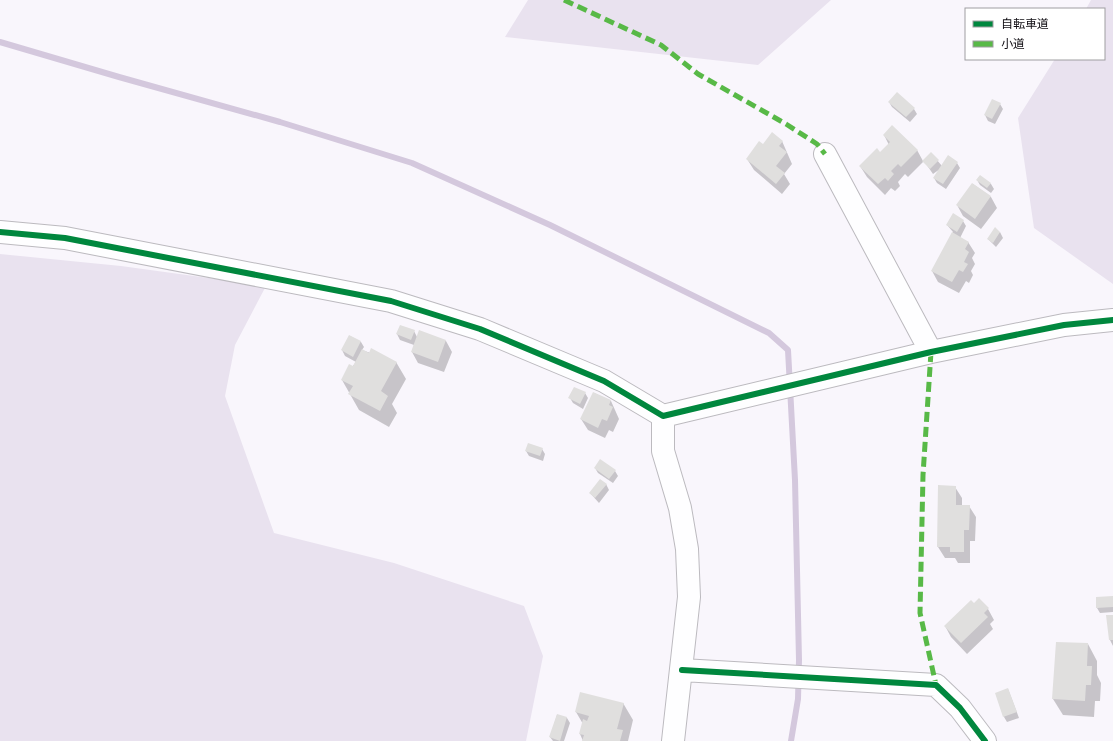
<svg xmlns="http://www.w3.org/2000/svg" width="1113" height="741" viewBox="0 0 1113 741" font-family="'Nunito Sans','Noto Sans JP',sans-serif">
	<rect width="100%" height="100%" fill="#f9f6fc"/>
	<path fill="#e9e2ef" d="M 528,0 L 831,0 L 758,65 L 505,37 Z
		M 1091,0 L 1113,0 L 1113,284 L 1034,228 L 1018,118 L 1055,59 L 1104,59 L 1104,9 L 1086,9 Z
		M 0,254 L 121,266 L 266,286 L 235,345 L 225,396 L 274,533 L 394,563 L 524,606 L 543,656 L 526,741 L 0,741 Z"/>
	<path fill="#0003" d="M 889,102 L 914,109 L 917,114 L 910,122 L 892,107 Z
		M 1000,104 L 1003,109 L 995,124 L 988,121 L 985,115 Z
		M 884,135 L 917,150 L 923,161 L 931,153 L 942,166 L 957,163 L 960,168 L 946,189 L 937,183 L 934,178 L 940,169 L 933,174 L 924,161 L 908,177 L 905,174 L 898,182 L 900,186 L 895,191 L 891,188 L 885,195 L 867,177 L 860,166 L 880,154 L 889,145 Z
		M 782,141 L 792,164 L 784,174 L 790,184 L 782,194 L 754,170 L 747,159 L 763,146 Z
		M 980,176 L 991,184 L 994,189 L 991,193 L 980,185 L 977,180 Z
		M 973,184 L 991,197 L 997,208 L 981,229 L 963,216 L 957,205 Z
		M 963,221 L 966,226 L 960,238 L 968,242 L 975,253 L 972,258 L 975,264 L 971,271 L 973,275 L 969,283 L 966,281 L 959,293 L 938,282 L 932,271 L 953,232 L 947,225 Z
		M 1000,232 L 1003,238 L 996,247 L 988,239 Z
		M 414,331 L 417,337 L 446,341 L 452,352 L 444,372 L 418,363 L 412,352 L 414,345 L 400,340 L 397,334 Z
		M 350,336 L 361,342 L 364,347 L 362,350 L 396,362 L 406,379 L 392,404 L 397,413 L 389,427 L 359,410 L 342,380 L 356,362 L 345,356 L 342,350 Z
		M 585,393 L 588,398 L 583,409 L 573,403 L 570,398 Z
		M 594,393 L 611,401 L 619,419 L 613,432 L 609,430 L 605,438 L 588,430 L 581,419 Z
		M 542,449 L 545,454 L 543,461 L 529,456 L 526,451 Z
		M 595,468 L 615,471 L 618,476 L 613,483 L 598,473 Z
		M 606,484 L 609,490 L 599,503 L 590,493 Z
		M 955,487 L 962,498 L 962,506 L 969,506 L 976,517 L 975,541 L 970,541 L 970,563 L 958,563 L 955,558 L 945,558 L 938,547 Z
		M 1113,599 L 1113,612 L 1100,613 L 1097,608 Z
		M 979,600 L 988,609 L 994,620 L 990,624 L 993,629 L 967,654 L 951,637 L 945,626 Z
		M 1113,616 L 1113,646 L 1110,640 Z
		M 1088,644 L 1097,661 L 1097,675 L 1101,683 L 1100,701 L 1095,701 L 1094,717 L 1063,715 L 1053,699 Z
		M 1008,689 L 1019,718 L 1007,722 L 1004,717 Z
		M 623,703 L 633,720 L 628,741 L 583,741 L 580,734 L 583,724 L 576,712 Z
		M 557,715 L 567,718 L 570,723 L 564,741 L 553,741 L 550,737 Z"/>
	<g fill="none" stroke-linecap="round" stroke-linejoin="round">
		<path stroke="#d4c8dd" stroke-width="6" d="M 0,42 L 119,77 L 280,122 L 412,163 L 550,225 L 769,333 L 788,350 L 795,480 L 799,660 L 798,699 L 791,741"/>
	</g>
	<path fill="#e0dfde" d="M 897,92 L 915,108 L 906,117 L 888,102 Z
		M 992,99 L 1001,103 L 992,119 L 984,115 Z
		M 892,125 L 918,150 L 901,167 L 898,164 L 891,171 L 894,174 L 888,181 L 885,178 L 878,184 L 859,166 L 877,148 L 880,152 L 890,142 L 883,135 Z
		M 772,132 L 783,141 L 779,146 L 787,152 L 776,166 L 785,173 L 776,184 L 746,159 L 759,141 L 763,144 Z
		M 931,152 L 939,160 L 930,169 L 922,161 Z
		M 948,155 L 958,162 L 943,184 L 933,178 Z
		M 980,175 L 991,183 L 987,188 L 976,180 Z
		M 972,183 L 991,196 L 975,219 L 956,205 Z
		M 953,213 L 964,220 L 957,232 L 946,225 Z
		M 995,227 L 1000,232 L 993,243 L 987,239 Z
		M 952,232 L 969,242 L 965,249 L 969,252 L 964,262 L 968,264 L 963,272 L 959,270 L 952,282 L 931,271 Z
		M 400,325 L 415,330 L 411,340 L 396,334 Z
		M 419,330 L 446,340 L 438,362 L 411,352 Z
		M 349,335 L 361,341 L 353,357 L 341,350 Z
		M 371,348 L 397,362 L 381,391 L 388,396 L 380,411 L 348,394 L 353,386 L 341,380 L 349,364 L 353,366 L 362,349 L 369,353 Z
		M 574,387 L 586,392 L 580,404 L 568,398 Z
		M 593,392 L 611,400 L 609,405 L 613,407 L 607,421 L 602,419 L 598,428 L 580,419 Z
		M 528,443 L 543,448 L 540,456 L 525,451 Z
		M 600,459 L 616,470 L 609,479 L 594,468 Z
		M 600,479 L 607,484 L 595,498 L 589,493 Z
		M 938,485 L 956,486 L 956,505 L 970,505 L 969,530 L 964,530 L 964,552 L 950,552 L 950,547 L 937,547 Z
		M 1113,596 L 1113,607 L 1096,608 L 1096,597 Z
		M 979,598 L 989,608 L 984,613 L 988,617 L 961,643 L 944,626 L 971,600 L 974,603 Z
		M 1106,615 L 1113,615 L 1113,640 L 1109,640 Z
		M 1056,642 L 1088,643 L 1087,666 L 1092,666 L 1091,685 L 1086,685 L 1085,701 L 1052,699 Z
		M 1008,688 L 1017,712 L 1003,717 L 995,693 Z
		M 580,692 L 624,703 L 617,729 L 623,730 L 620,741 L 582,741 L 584,735 L 579,734 L 583,719 L 587,721 L 589,716 L 575,712 Z
		M 557,714 L 567,717 L 560,741 L 549,737 Z"/>
	<g fill="none" stroke-linecap="round" stroke-linejoin="round">
		<defs>
			<path id="minor" d="M 825,154 L 931,352
				M 0,232 L 65,238 L 391,301 L 480,329 L 604,381 L 663,416 L 931,352 L 1064,325 L 1113,320
				M 663,416 L 663,451 L 680,508 L 687,549 L 689,597 L 673,741
				M 682,670 L 936,685 L 960,708 L 985,741"/>
		</defs>
		<use href="#minor" stroke="#bcbabf" stroke-width="24"/>
		<use href="#minor" stroke="#fefeff" stroke-width="22"/>
		<path stroke="#58b947" stroke-width="5" stroke-dasharray="10 5" stroke-linecap="butt" d="M 564,0 L 661,45 L 698,74 L 786,124 L 817,144 L 825,154
			M 931,352 L 923,475 L 920,613 L 936,685"/>
		<defs>
			<path id="cycleway" d="M 0,232 L 65,238 L 391,301 L 480,329 L 604,381 L 663,416 L 931,352 L 1064,325 L 1113,320
				M 682,670 L 936,685 L 960,708 L 985,741"/>
		</defs>
		<use href="#cycleway" stroke="#fff" stroke-width="8"/>
		<use href="#cycleway" stroke="#00873e" stroke-width="6"/>
	</g>
	<rect x="965" y="8" width="140" height="52" fill="#ffffff" stroke="#9f9ea1"/>
	<rect x="973" y="21" width="20" height="6" fill="#00873e" stroke="#9f9ea1"/>
	<text x="1001" y="28" font-size="12" fill="#100d13">自転車道</text>
	<rect x="973" y="41" width="20" height="6" fill="#58b947" stroke="#9f9ea1"/>
	<text x="1001" y="48" font-size="12" fill="#100d13">小道</text>
</svg>
